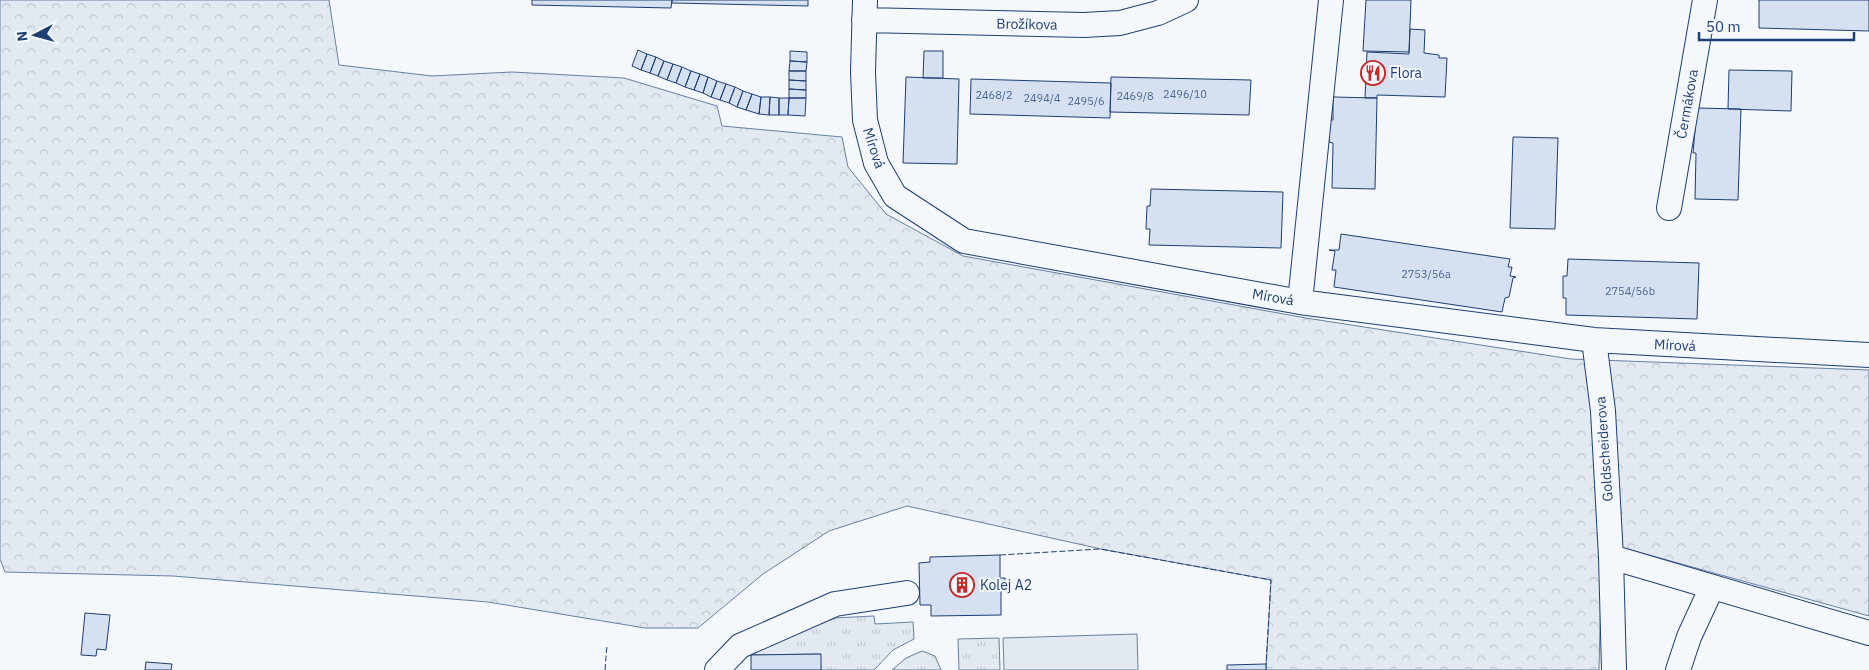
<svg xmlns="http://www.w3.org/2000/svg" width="1869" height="670" viewBox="0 0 1869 670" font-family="'IBM Plex Sans',sans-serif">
	<defs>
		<pattern id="grass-tufts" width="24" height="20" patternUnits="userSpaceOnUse" patternTransform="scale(1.25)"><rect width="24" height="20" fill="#e3e9f0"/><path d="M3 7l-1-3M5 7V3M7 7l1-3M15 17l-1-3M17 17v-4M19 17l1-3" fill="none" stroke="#c2c9d1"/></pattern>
		<pattern id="forest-crowns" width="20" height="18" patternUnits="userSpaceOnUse" patternTransform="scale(1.25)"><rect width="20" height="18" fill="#e3e9f0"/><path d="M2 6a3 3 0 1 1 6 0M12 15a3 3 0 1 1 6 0" fill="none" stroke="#c2c9d1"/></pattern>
	</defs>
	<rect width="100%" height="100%" fill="#f4f7fb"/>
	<path fill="url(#grass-tufts)" stroke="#687fa3" d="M 874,616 L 875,624 L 913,622 L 914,639 L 893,650 L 874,670 L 821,670 L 820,654 L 751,655 L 771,644 L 834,618 Z
		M 999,638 L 1000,670 L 959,670 L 958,639 Z
		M 922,651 L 935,656 L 941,670 L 892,670 L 906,658 Z"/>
	<path fill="url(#forest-crowns)" stroke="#687fa3" d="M 0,0 L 329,0 L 339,65 L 432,76 L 512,72 L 624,78 L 717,106 L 722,126 L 842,137 L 848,167 L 886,214 L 963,256 L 1306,318 L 1571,359 L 1869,370 L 1869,616 L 1602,542 L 1599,670 L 1266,670 L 1271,580 L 1101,549 L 907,506 L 829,531 L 763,574 L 698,628 L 645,628 L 488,602 L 173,576 L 5,572 L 0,559 Z"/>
	<path fill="#e3e9f0" stroke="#687fa3" d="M 1137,634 L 1138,670 L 1004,670 L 1003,638 Z"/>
	<path fill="#d5e0f0" stroke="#1d3f73" d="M 532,0 L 672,0 L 671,8 L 532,5 Z
		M 672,0 L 808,0 L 808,6 L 672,3 Z
		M 1366,0 L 1411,0 L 1409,52 L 1363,51 Z
		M 1759,0 L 1869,0 L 1869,31 L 1759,28 Z
		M 1410,29 L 1425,30 L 1424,53 L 1439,55 L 1439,58 L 1447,58 L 1445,97 L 1377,95 L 1377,98 L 1365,98 L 1367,52 L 1409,54 Z
		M 638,50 L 647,54 L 641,70 L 632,66 Z
		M 790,51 L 807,52 L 807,62 L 790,61 Z
		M 924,51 L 943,51 L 943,78 L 923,78 Z
		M 647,54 L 656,57 L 650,73 L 641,70 Z
		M 656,57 L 664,61 L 658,76 L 650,73 Z
		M 664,61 L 673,64 L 667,80 L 658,76 Z
		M 790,61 L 807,62 L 806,71 L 789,71 Z
		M 673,64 L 682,67 L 676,83 L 667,80 Z
		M 682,67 L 691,71 L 685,87 L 676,83 Z
		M 1729,70 L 1792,71 L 1791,111 L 1728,109 Z
		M 691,71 L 700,74 L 694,90 L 685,87 Z
		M 789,71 L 806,71 L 806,81 L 789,80 Z
		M 700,74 L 708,77 L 703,93 L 694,90 Z
		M 708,77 L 717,81 L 711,97 L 703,93 Z
		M 906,77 L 959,79 L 957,164 L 903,163 Z
		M 1111,77 L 1251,80 L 1249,115 L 1110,112 Z
		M 971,79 L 1111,83 L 1110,118 L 970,114 Z
		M 789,80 L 806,81 L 806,90 L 789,89 Z
		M 717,81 L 726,84 L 720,100 L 711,97 Z
		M 726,84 L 735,87 L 729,103 L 720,100 Z
		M 735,87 L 743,91 L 737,107 L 729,103 Z
		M 789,89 L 806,90 L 806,98 L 789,98 Z
		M 743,91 L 752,94 L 746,110 L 737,107 Z
		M 752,94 L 761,97 L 759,114 L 746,110 Z
		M 761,97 L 770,97 L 769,115 L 759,114 Z
		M 770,97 L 779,98 L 779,115 L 769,115 Z
		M 1333,97 L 1377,98 L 1375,189 L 1332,188 L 1333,143 L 1329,142 L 1330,120 L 1333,120 Z
		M 779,98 L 789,98 L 788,115 L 779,115 Z
		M 789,98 L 806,98 L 805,116 L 788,115 Z
		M 1697,108 L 1741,109 L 1738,200 L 1695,199 L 1696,153 L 1693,153 Z
		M 1513,137 L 1558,138 L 1555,229 L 1510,228 Z
		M 1151,189 L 1283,192 L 1281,248 L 1149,245 L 1150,229 L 1146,229 L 1147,206 L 1150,206 Z
		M 1341,234 L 1510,259 L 1508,267 L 1512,267 L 1510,276 L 1516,277 L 1513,278 L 1509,297 L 1505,298 L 1502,312 L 1334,287 L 1336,270 L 1332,270 L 1335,251 L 1329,250 L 1339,250 Z
		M 1568,259 L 1699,263 L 1697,319 L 1566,315 L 1566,298 L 1563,298 L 1563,276 L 1567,276 Z
		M 1000,555 L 1000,578 L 1005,578 L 1005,591 L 1001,591 L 1001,615 L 931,616 L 931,605 L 920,605 L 919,563 L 930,562 L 930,557 Z
		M 85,613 L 110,615 L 106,650 L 97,649 L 96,656 L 81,655 Z
		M 821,654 L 821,670 L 751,670 L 751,655 Z
		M 146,662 L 172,664 L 171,670 L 145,670 Z
		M 1266,664 L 1266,670 L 1227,670 L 1227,665 Z"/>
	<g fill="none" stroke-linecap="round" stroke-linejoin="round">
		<defs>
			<path id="minor" d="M 865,0 L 863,72 L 865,120 L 876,163 L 895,196 L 964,241 L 1300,302 L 1594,340 L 1869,355
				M 864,20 L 1084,25 L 1120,23 L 1158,13 L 1186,0
				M 1669,208 L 1705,0
				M 1300,302 L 1331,0
				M 1594,340 L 1603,411 L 1611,557 L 1869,633
				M 1611,557 L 1614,670
				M 717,670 L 740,646 L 835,604 L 907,593
				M 1678,670 L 1689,637 L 1712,587"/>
		</defs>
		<use href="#minor" stroke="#1d3f73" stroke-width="26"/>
		<use href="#minor" stroke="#f4f7fb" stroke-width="24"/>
		<path stroke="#1d3f73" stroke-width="1" stroke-dasharray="6 2.5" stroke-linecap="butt" d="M 1000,555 L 1100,549 L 1271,580 L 1266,664
			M 605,670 L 607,645"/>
	</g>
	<defs>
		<symbol id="restaurant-ring" viewBox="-11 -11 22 22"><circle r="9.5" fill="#f4f7fb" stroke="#c62828" stroke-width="1.5"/><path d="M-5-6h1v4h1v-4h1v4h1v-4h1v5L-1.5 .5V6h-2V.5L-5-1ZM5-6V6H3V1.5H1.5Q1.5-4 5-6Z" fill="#c62828"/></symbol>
		<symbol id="building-ring" viewBox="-11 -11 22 22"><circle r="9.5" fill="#f4f7fb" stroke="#c62828" stroke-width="1.5"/><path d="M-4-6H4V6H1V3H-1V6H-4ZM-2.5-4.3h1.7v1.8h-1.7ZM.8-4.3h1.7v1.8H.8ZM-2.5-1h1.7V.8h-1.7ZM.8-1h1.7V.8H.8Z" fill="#c62828"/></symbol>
	</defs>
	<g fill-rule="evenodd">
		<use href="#restaurant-ring" x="1359" y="59" width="28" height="28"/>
		<use href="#building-ring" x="948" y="571" width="28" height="28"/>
	</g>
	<g text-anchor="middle" stroke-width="4" stroke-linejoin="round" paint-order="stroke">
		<g font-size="11" fill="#4b6792">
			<text x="1185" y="98">2496/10</text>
			<text x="994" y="99">2468/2</text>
			<text x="1135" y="100">2469/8</text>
			<text x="1042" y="102">2494/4</text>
			<text x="1086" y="105">2495/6</text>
			<text x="1426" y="278">2753/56a</text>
			<text x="1630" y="295">2754/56b</text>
		</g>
		<g font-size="14" fill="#1d3f73" stroke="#f4f7fb">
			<text transform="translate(1027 24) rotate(1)" y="5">Brožíkova</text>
			<text transform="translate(1687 104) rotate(-80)" y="5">Čermákova</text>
			<text transform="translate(874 148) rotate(72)" y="5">Mírová</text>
			<text transform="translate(1273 297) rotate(10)" y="5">Mírová</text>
			<text transform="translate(1675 345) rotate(3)" y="5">Mírová</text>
			<text transform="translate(1604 449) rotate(-94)" y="5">Goldscheiderova</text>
		</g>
		<g font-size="14" fill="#1d3f73" stroke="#f4f7fb" text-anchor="start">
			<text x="1390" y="78">Flora</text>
			<text x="980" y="590">Kolej A2</text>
		</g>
	</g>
	<g transform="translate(35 35) rotate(264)" stroke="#f4f7fb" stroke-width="4" paint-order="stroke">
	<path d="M0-4L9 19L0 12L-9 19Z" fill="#1d3f73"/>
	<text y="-8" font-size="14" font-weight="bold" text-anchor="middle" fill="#1d3f73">N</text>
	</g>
	<path d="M1699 32v8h155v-8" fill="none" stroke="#1d3f73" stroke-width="2.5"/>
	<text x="1706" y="32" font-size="15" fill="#1d3f73" stroke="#f4f7fb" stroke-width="4" paint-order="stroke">50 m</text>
</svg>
